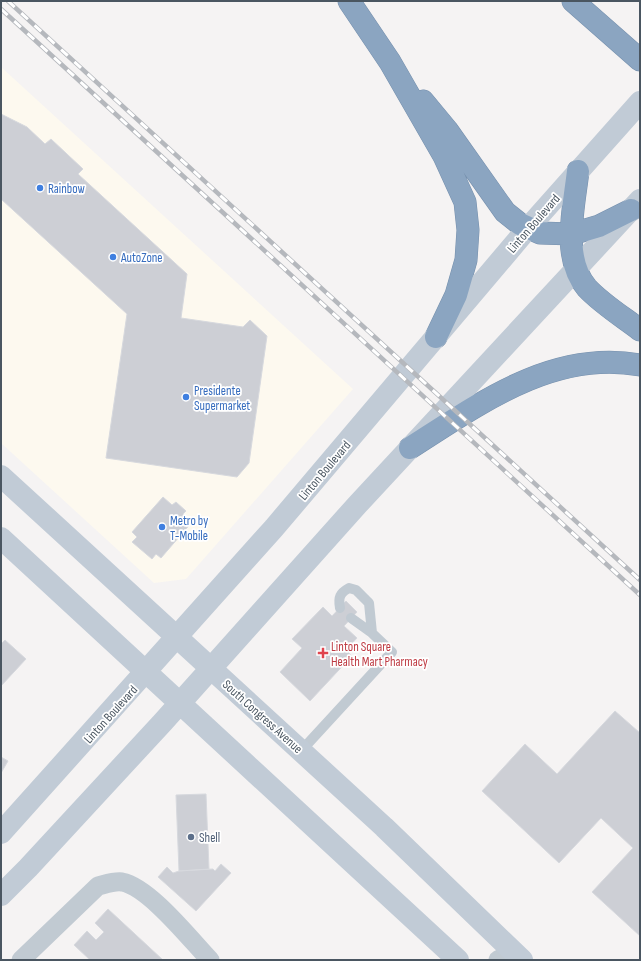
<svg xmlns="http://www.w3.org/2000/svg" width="641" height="961" viewBox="0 0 641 961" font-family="'Sofia Sans Condensed',sans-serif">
	<rect width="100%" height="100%" fill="#f5f3f3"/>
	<path fill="#fdf9ef" d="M 1,67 L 353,389 L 186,579 L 154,583 L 1,443 Z"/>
	<path fill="#cdcfd5" stroke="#d7d9de" d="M 1,114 L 27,127 L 45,144 L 51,139 L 83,169 L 78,174 L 187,274 L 181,318 L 243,327 L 250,320 L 267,336 L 249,463 L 237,477 L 106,458 L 127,314 L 1,199 Z
		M 163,497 L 172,505 L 176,502 L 186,511 L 183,514 L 192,522 L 161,558 L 156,554 L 152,559 L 132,542 L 137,537 L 132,532 Z
		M 346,601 L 357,612 L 344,626 L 357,638 L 346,650 L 352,656 L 310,701 L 280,672 L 302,648 L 292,639 L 323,607 L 332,616 Z
		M 5,640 L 26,659 L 1,686 L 1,644 Z
		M 615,711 L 640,733 L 640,936 L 592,892 L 633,848 L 601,818 L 559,863 L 482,791 L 525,744 L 557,774 Z
		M 1,757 L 8,761 L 1,773 Z
		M 206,794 L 209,869 L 179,871 L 176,795 Z
		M 221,864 L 231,873 L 196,911 L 158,877 L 167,867 L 173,873 L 179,871 L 213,869 L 215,871 Z
		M 108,909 L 163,960 L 90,960 L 74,945 L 87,931 L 96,940 L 104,932 L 95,923 Z"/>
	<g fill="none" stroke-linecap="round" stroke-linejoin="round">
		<defs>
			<path id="motorway" d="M 349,1 L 390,62 L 444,156 L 465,202 L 468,230 L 466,260 L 456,295 L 436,337
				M 573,1 L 640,60
				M 423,101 L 447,130 L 505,212 L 520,224 L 540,233 L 572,234 L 599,226 L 631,210
				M 578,171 C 574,207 561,258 587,288 C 602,304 623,317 640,330
				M 410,448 C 479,404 553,349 640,365"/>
		</defs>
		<use href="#motorway" stroke="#7690ad" stroke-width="23"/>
		<path stroke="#c1cad2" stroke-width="10" d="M 340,608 C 338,597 340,593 349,588 L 356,590 L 369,603 L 372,633 L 351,618
			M 301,751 L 392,652 L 372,633"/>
		<path stroke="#c1cad2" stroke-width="19" d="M 21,960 L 98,886 C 106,884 114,881 122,882 C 149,887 190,939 210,960
			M 498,960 L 513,952"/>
		<path stroke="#c1cbd6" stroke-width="22" d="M 1,476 L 384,827 L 522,960
			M 1,538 L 458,960
			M 1,833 L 274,528 L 528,228 L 640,102
			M 1,895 L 28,868 L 163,722 L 358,504 L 640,200"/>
		<use href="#motorway" stroke="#8ba5c1" stroke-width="22"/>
		<defs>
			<path id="rail" d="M 8,1 L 640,580
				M 1,9 L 640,595"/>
		</defs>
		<use href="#rail" stroke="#b5b8bd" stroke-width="4.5"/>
		<use href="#rail" stroke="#fff" stroke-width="3" stroke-dasharray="9" stroke-linecap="butt"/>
	</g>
	<g fill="#3f7fe0" stroke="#fff" stroke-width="1.5">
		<circle cx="40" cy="188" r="4"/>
		<circle cx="113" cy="257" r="4"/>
		<circle cx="186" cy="397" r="4"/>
		<circle cx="162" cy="527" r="4"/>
	</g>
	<path fill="#e0444e" stroke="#fff" stroke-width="1.5" d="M321 647h4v4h4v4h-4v4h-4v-4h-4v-4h4z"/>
	<circle fill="#5c6f8a" stroke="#fff" stroke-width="1.5" cx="191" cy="837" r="4"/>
	<g text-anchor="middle" stroke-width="3.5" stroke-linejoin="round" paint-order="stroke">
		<g font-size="13" fill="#366cbe" stroke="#fff" text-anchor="start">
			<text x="48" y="193">Rainbow</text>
			<text x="121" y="262">AutoZone</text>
			<text x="194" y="395">Presidente<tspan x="194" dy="15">Supermarket</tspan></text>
			<text x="170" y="525">Metro by<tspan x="170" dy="15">T-Mobile</tspan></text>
		</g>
		<g font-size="13" fill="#4a5661" stroke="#fff">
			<text transform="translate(533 223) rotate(-49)" y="5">Linton Boulevard</text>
			<text transform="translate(324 470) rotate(-50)" y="5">Linton Boulevard</text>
			<text transform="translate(110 714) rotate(-48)" y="5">Linton Boulevard</text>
			<text transform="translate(263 716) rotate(42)" y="5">South Congress Avenue</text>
		</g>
		<g font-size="13" fill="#be3a42" stroke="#fff" text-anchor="start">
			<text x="331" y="651">Linton Square<tspan x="331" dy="15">Health Mart Pharmacy</tspan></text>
		</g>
		<g font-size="13" fill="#4e5e75" stroke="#fff" text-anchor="start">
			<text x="199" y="842">Shell</text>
		</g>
	</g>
	<rect width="641" height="961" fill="none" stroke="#4a5661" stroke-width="4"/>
</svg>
